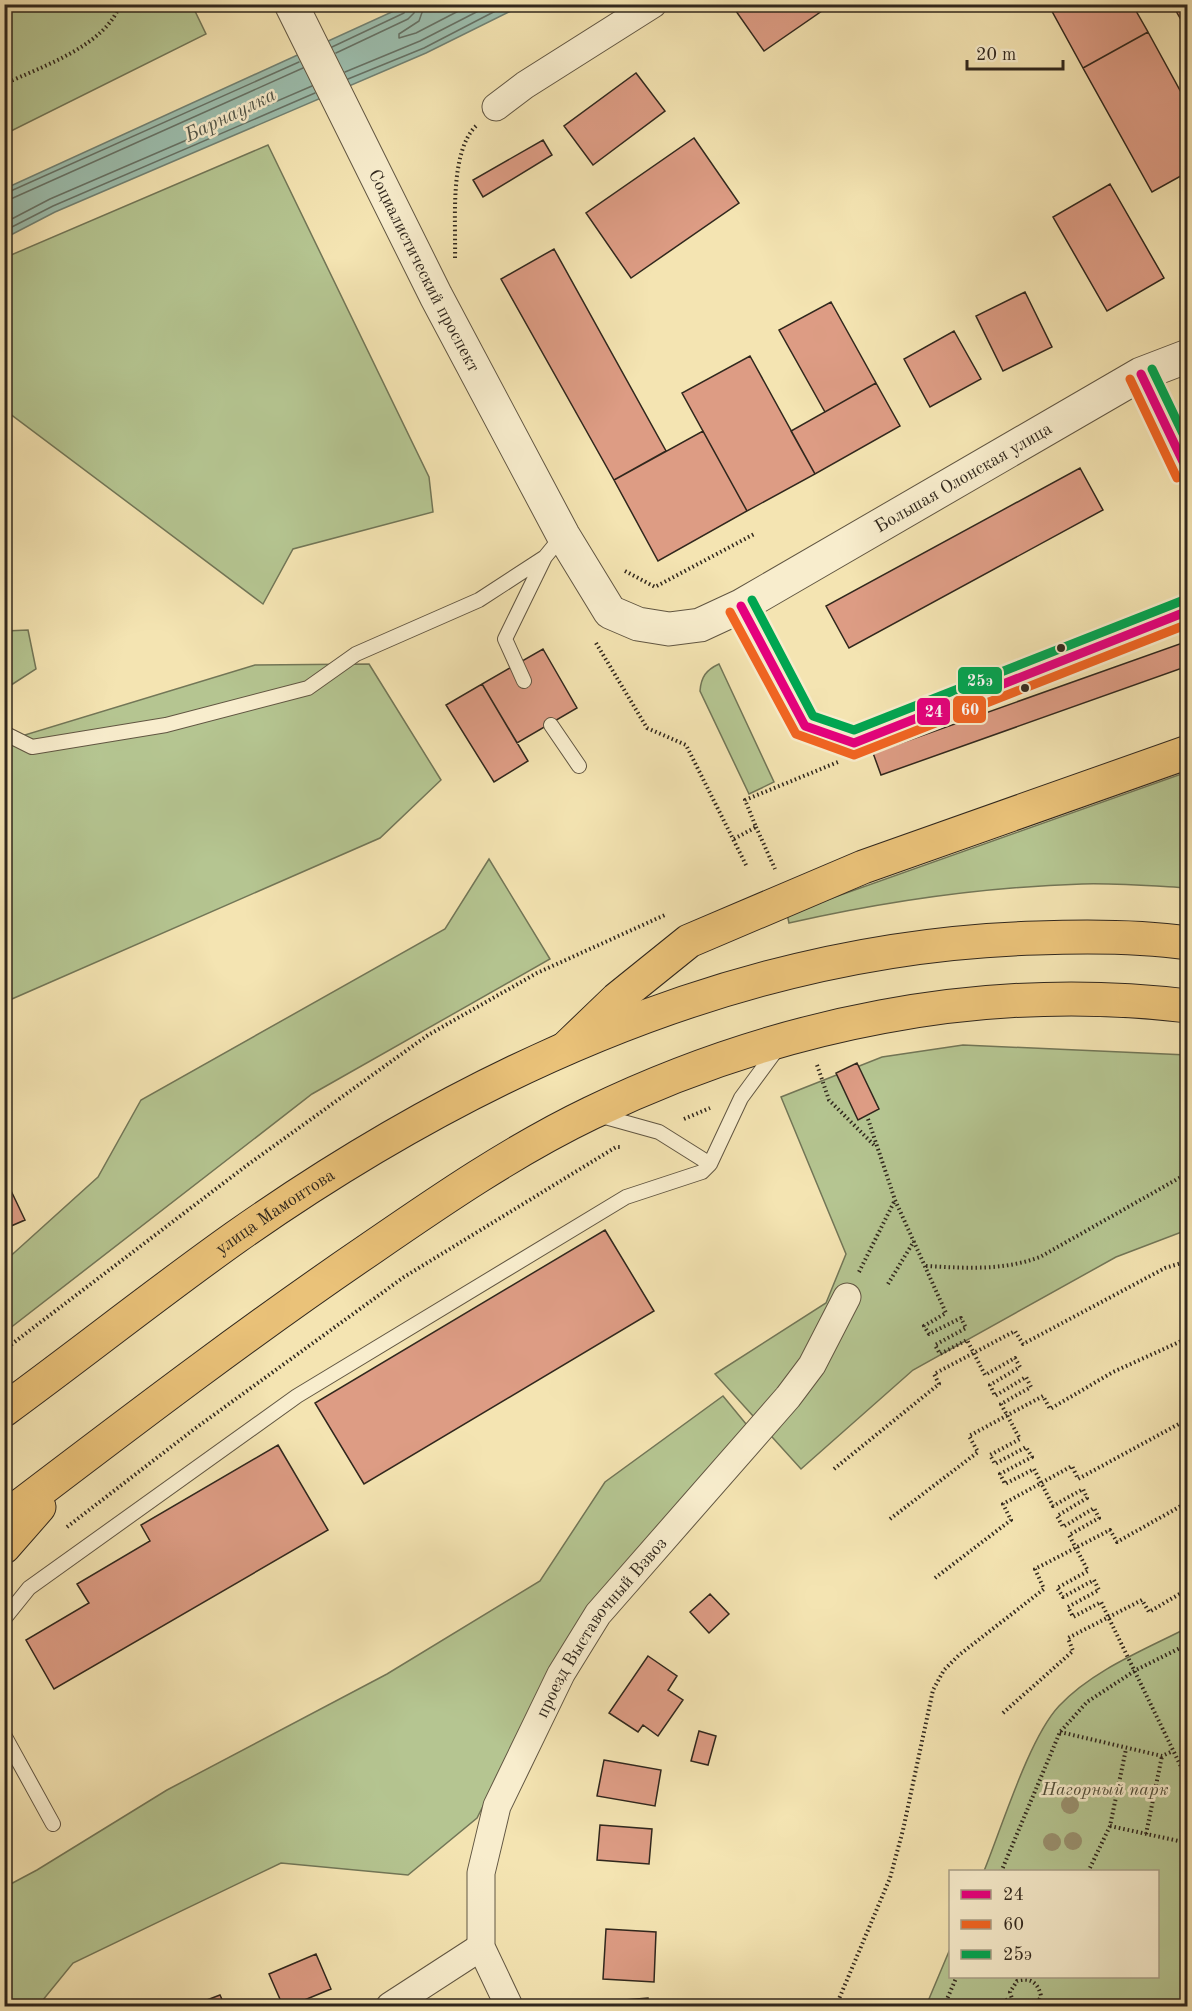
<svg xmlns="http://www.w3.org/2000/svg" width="1192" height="2011" viewBox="0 0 1192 2011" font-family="'Old Standard TT',serif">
	<rect width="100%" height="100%" fill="#f4e4b2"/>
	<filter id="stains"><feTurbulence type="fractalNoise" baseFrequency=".00333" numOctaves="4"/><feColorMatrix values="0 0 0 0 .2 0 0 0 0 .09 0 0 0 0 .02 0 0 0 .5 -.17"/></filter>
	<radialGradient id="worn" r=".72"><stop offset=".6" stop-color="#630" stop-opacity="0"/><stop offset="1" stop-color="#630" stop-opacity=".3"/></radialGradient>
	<path fill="#b5c591" stroke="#727657" stroke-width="1.5" d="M 5,4 L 192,5 L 206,34 L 5,134 Z
		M 268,145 L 429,477 L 433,512 L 293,549 L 263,604 L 5,410 L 4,258 Z
		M 28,630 L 36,669 L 5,689 L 5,631 Z
		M 369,664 L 441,780 L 380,838 L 5,1002 L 5,741 L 255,665 Z
		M 719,664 L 774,782 L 749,794 L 700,691 C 701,677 706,670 719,664 Z
		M 1187,772 L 1187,888 C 1153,886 1117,883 1082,884 C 983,887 886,901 789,923 L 787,914 Z
		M 489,859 L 550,959 L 312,1094 L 5,1332 L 5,1261 L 98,1177 L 141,1100 L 445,929 Z
		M 963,1045 L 1187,1055 L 1187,1230 L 1116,1257 L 913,1370 L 801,1469 L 715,1374 L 826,1303 L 846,1254 L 781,1097 L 882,1057 Z
		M 723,1396 L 751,1430 L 534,1705 L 477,1818 L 408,1875 L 281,1863 L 73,1963 L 38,2006 L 5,2006 L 5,1887 L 37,1870 L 167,1790 L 387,1674 L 540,1581 L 605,1482 Z
		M 1187,1628 L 1187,2006 L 926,2006 L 950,1949 L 950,1976 L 1158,1976 L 1158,1872 L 984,1871 C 1002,1827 1029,1738 1059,1706 C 1093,1670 1144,1650 1187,1628 Z"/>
	<path fill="#9cbeae" stroke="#718274" stroke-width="1.5" d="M 407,5 L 523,5 L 426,53 L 55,212 L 5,238 L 4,189 Z"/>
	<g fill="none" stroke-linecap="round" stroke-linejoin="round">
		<path stroke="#667266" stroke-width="1.5" d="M 425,4 L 419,21 L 399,34 L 399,38 L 416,33 L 472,4
			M 332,47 L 404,13 L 408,4
			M 336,53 L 408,19 L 414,13 L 416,4
			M 345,72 L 420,41 L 492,4
			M 348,79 L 424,48 L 509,4
			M 4,194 L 299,62
			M 4,202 L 303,68
			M 4,223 L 50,199 L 312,86
			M 4,231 L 53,206 L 315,93"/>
	</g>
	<path fill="#dd9c84" stroke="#30271d" stroke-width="1.5" d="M 731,4 L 832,4 L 764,51 Z
		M 1048,4 L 1132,4 L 1148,32 L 1083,68 Z
		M 1172,4 L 1188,4 L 1188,32 Z
		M 1148,32 L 1188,105 L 1188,172 L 1152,192 L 1083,68 Z
		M 636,73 L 665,111 L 593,165 L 564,126 Z
		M 694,138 L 739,203 L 631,278 L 586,213 Z
		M 543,140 L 552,155 L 483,197 L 473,180 Z
		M 1110,184 L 1164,278 L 1107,311 L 1053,217 Z
		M 554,249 L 666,451 L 614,480 L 501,279 Z
		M 1025,292 L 1052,347 L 1003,371 L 976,316 Z
		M 831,302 L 876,383 L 825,412 L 779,330 Z
		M 954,331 L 981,379 L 930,407 L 904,359 Z
		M 750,356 L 815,474 L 747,511 L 682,393 Z
		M 876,383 L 900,426 L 815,474 L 791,431 Z
		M 703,431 L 747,511 L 658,561 L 614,480 Z
		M 1080,468 L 1103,510 L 849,648 L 826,606 Z
		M 1188,641 L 1188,666 L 881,775 L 873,753 Z
		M 543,649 L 577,708 L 517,743 L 482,684 Z
		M 482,684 L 528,761 L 494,782 L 446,705 Z
		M 857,1063 L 879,1109 L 858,1120 L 836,1073 Z
		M 4,1176 L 25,1220 L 4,1229 Z
		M 605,1230 L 654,1311 L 364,1484 L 315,1403 Z
		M 278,1445 L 328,1530 L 54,1689 L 26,1640 L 89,1603 L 77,1584 L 150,1541 L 141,1525 Z
		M 710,1594 L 729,1614 L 709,1633 L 690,1612 Z
		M 648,1656 L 677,1676 L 668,1690 L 683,1700 L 658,1736 L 643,1725 L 638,1732 L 609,1713 Z
		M 699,1731 L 716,1736 L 708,1765 L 691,1761 Z
		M 604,1760 L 661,1770 L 655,1806 L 597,1796 Z
		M 600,1825 L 652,1829 L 649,1864 L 597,1860 Z
		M 606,1929 L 656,1932 L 654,1982 L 603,1979 Z
		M 316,1954 L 331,1989 L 290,2006 L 283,2006 L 269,1974 Z
		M 220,1995 L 225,2006 L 191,2006 Z
		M 648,1998 L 649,2006 L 587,2006 L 587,2003 Z"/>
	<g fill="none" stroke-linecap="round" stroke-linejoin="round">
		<defs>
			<path id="service" d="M 1141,374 L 1188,473
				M 741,606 L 805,726 L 854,743 L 1188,611
				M 524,681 L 505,639 L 545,557 L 563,535
				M 551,725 L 579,766
				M 4,733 L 32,747 L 166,725 L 308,688 L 356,654 L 479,600 L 545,557
				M 598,1115 L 659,1132 L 710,1164 L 741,1098 L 777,1049
				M 4,1619 L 29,1588 L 297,1396 L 626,1197 L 702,1172 L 710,1164
				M 4,1735 L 53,1824"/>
			<g id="minor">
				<path d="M 496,107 L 525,85 L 653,4"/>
				<path d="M 390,2006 L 481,1947"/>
				<path id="s1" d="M 509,2006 L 481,1947 L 481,1873 L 497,1806 L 561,1674 L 598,1614 L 788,1397 L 812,1365 L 847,1297"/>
			</g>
			<g id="tertiary">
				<path id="s2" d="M 291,4 L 436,296 L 563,535 L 610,612 L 638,624 L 669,629 L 700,625 L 741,606 L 1141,374 L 1188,356"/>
			</g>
			<path id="primary" d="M 566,1048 L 617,999 L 689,941 L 863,867 L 1188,752"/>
			<g id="trunk">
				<path id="s3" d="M 4,1410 C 82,1353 157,1293 236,1237 C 472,1071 744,946 1037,938 C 1087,936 1138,936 1188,943"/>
				<path d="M 4,1518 C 125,1426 245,1334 370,1249 C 441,1200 514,1150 591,1113 C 775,1024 984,981 1188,1006"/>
				<path d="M 4,1547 L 39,1507"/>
			</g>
		</defs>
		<use href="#service" stroke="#615642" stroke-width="16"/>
		<use href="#minor" stroke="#615642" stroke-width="29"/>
		<use href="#tertiary" stroke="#615642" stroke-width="35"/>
		<use href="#primary" stroke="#30271d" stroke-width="35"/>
		<use href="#trunk" stroke="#30271d" stroke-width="35"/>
		<path stroke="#30271d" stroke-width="4" stroke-dasharray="1.5 3" stroke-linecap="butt" d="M 4,84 C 41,67 107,45 120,4
			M 455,258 C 456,224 449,152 476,126
			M 625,571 L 655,587 L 756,533
			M 596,643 L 647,728 L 686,745 L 747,867
			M 756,827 L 775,869
			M 734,839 L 756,827 L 745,800 L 838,762
			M 817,1065 L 829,1100 L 876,1147
			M 684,1119 L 710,1108
			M 868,1119 L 895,1200 L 946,1313 L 924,1326 L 929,1334 L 961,1318 L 966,1328 L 935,1345 L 940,1354 L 967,1340 L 985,1375 L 1015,1358 L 1020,1367 L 990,1385 L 995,1396 L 1026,1377 L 1031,1387 L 1001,1404 L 1020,1439 L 990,1455 L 995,1464 L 1026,1447 L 1032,1457 L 1000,1474 L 1005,1484 L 1034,1469 L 1053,1506 L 1083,1489 L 1087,1498 L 1057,1516 L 1063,1527 L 1094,1508 L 1099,1518 L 1069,1535 L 1088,1571 L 1057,1588 L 1063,1597 L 1094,1580 L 1099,1590 L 1068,1607 L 1073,1617 L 1101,1602 L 1188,1781
			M 926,1266 C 966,1268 1002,1271 1040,1257 L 1188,1173
			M 859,1272 L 895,1200
			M 888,1284 L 914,1241
			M 4,1350 L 246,1166 L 428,1035 L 537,973 L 667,914
			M 834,1469 L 939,1384 L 934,1374 L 1015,1331 L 1023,1344 L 1165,1268 L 1188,1261
			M 890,1519 L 978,1452 L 969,1436 L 1043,1396 L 1050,1409 L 1113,1372 L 1188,1338
			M 67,1527 L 193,1430 L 404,1277 L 616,1147 L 622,1147
			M 935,1578 L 1011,1520 L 1003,1504 L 1072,1466 L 1078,1479 L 1188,1419
			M 1003,1713 L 1073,1651 L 1068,1638 L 1142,1600 L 1149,1612 L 1188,1589
			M 1060,1732 L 1162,1756 L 1173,1751
			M 1110,1826 L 1188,1843
			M 1146,1834 L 1162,1756
			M 1001,1872 L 1060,1732 L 1087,1702 L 1136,1670 L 1188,1644
			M 1088,1872 L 1110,1826 L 1126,1749
			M 836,2006 L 890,1878 L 903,1830 L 933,1690 L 944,1670 L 959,1655 L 1044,1589 L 1035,1569 L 1110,1530 L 1117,1542 L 1188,1502
			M 944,2006 L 957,1976
			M 984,2006 L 1010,1999
			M 1014,2006 L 1010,1992 L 1017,1981 C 1031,1977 1038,1983 1041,1996 L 1036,2006"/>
		<use href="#service" stroke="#f8edcd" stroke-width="14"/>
		<use href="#minor" stroke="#f8edcd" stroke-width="27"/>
		<use href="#tertiary" stroke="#f8edcd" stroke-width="33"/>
		<use href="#primary" stroke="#eac279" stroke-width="33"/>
		<use href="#trunk" stroke="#eac279" stroke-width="33"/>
		<defs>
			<path id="bus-1" d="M 1141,374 L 1188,472
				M 741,606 L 805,726 L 854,743 L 1188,611"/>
			<path id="bus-2" d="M 1130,379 L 1177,478
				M 730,612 L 796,734 L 854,755 L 1188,624"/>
			<path id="bus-3" d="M 1152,369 L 1188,444
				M 752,600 L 813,716 L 854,730 L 1184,600"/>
		</defs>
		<use href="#bus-1" stroke="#f8edcd" stroke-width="14"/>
		<use href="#bus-2" stroke="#f8edcd" stroke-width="14"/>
		<use href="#bus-3" stroke="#f8edcd" stroke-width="14"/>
		<use href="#bus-1" stroke="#e5007d" stroke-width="9"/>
		<use href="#bus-2" stroke="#f26522" stroke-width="9"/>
		<use href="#bus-3" stroke="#00a651" stroke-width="9"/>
	</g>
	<g fill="#9a9270">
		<circle cx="1070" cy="1805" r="9"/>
		<circle cx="1073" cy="1841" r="9"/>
		<circle cx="1052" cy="1842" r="9"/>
	</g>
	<g fill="#30271d" stroke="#f8edcd" stroke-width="2">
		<circle cx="1061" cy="648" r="5"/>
		<circle cx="1025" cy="688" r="5"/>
	</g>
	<g text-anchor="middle" stroke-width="5" stroke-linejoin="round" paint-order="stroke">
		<g font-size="18" fill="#30271d" stroke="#f8edcd">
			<text dy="6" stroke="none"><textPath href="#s2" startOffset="298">Социалистический проспект</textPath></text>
			<text dy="6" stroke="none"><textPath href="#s2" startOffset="1082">Большая Олонская улица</textPath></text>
			<text dy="6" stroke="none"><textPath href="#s3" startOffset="336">улица Мамонтова</textPath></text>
			<text dy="6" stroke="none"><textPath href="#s1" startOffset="416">проезд Выставочный Взвоз</textPath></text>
		</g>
		<g font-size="18" font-style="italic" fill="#514e3a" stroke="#f8edcd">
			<text x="1105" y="1795">Нагорный парк</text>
		</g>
		<g font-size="20" font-style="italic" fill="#505448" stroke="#f8edcd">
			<text transform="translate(230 114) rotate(-26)" y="7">Барнаулка</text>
		</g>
	</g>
	<g stroke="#f8edcd" stroke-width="2">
		<rect x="957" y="666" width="46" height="29" rx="6" fill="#00a651"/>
		<rect x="952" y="695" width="35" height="29" rx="6" fill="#f26522"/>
		<rect x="916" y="697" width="35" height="29" rx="6" fill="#e5007d"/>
	</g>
	<g font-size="16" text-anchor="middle" font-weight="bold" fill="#fff">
		<text x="980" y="686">25э</text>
		<text x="970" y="715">60</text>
		<text x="934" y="717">24</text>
	</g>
	<rect width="1192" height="2011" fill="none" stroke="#f4e4b2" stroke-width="24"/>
	<rect x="6" y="6" width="1180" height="1999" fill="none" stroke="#30271d" stroke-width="3"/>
	<rect x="12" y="12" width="1168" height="1987" fill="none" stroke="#30271d" stroke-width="1.5"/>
	<rect x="949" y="1870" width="210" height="108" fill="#f8edcd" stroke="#a89e87" stroke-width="1.5"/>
	<rect x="961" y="1890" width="30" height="9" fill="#e5007d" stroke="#a89e87" stroke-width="1.5"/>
	<text x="1003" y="1900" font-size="18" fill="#30271d">24</text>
	<rect x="961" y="1920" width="30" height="9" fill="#f26522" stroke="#a89e87" stroke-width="1.5"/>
	<text x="1003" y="1930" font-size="18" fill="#30271d">60</text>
	<rect x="961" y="1950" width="30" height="9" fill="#00a651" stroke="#a89e87" stroke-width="1.5"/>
	<text x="1003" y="1960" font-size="18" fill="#30271d">25э</text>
	<path d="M967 60v9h96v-9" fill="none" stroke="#30271d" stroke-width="3"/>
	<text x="976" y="60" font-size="18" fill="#30271d" stroke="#f8edcd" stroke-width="4.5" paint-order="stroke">20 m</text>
	<rect width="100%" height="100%" filter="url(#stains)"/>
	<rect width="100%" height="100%" fill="url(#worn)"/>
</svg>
